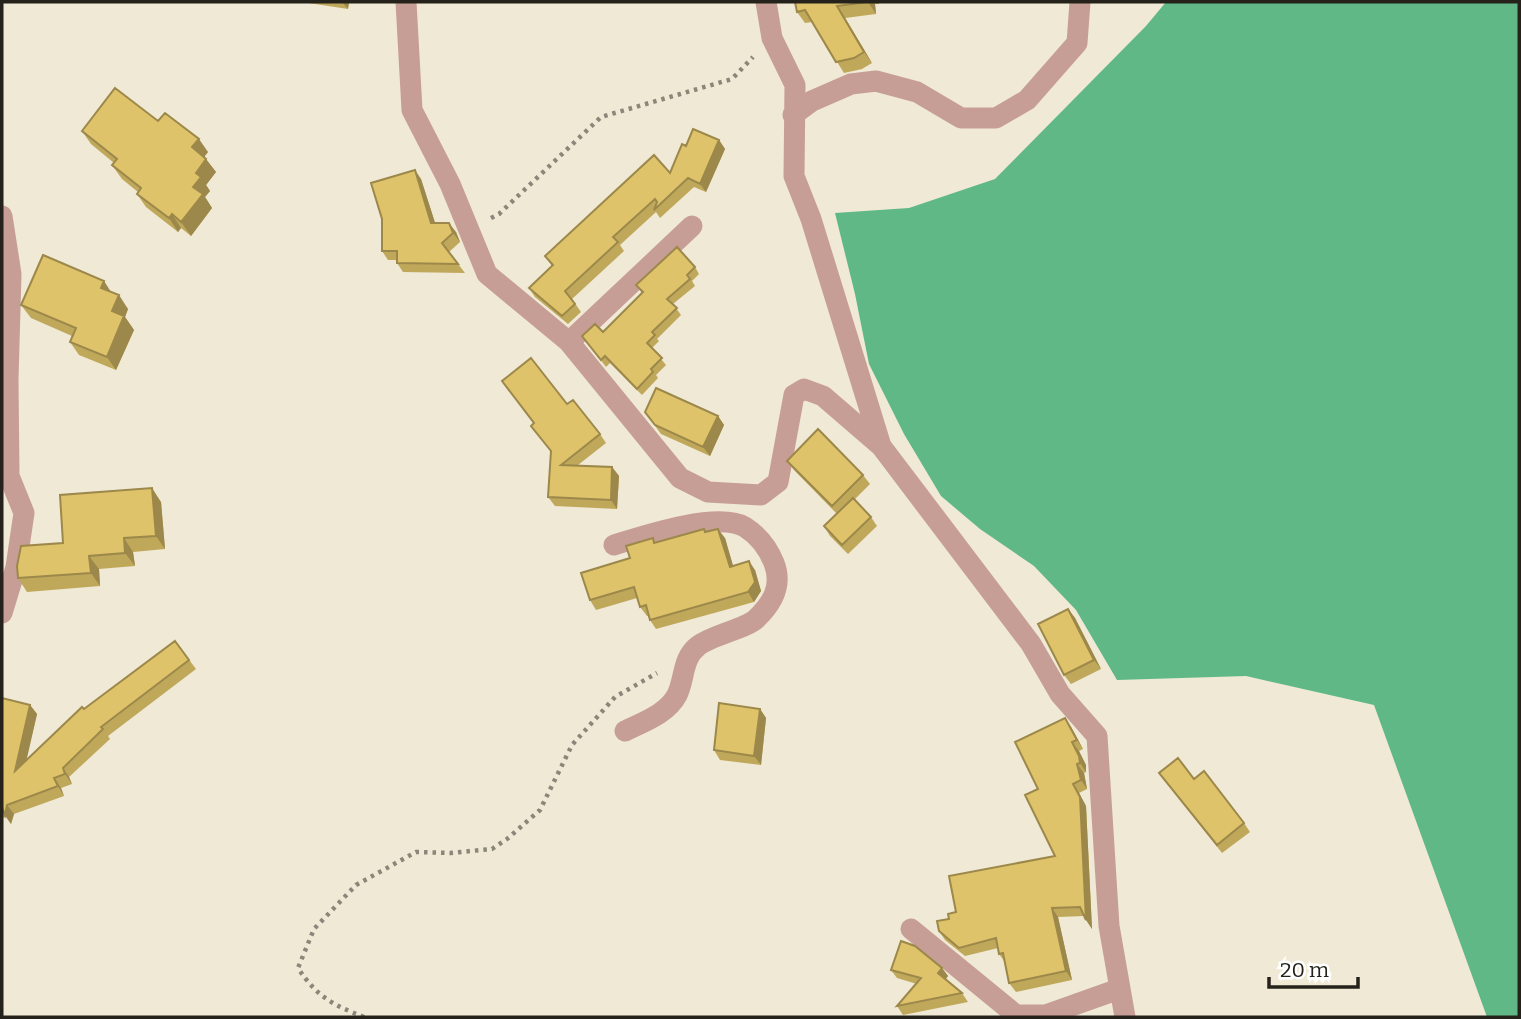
<svg xmlns="http://www.w3.org/2000/svg" width="1521" height="1019" viewBox="0 0 1521 1019" font-family="Bitter,serif">
	<rect width="100%" height="100%" fill="#efe9d5"/>
	<path fill="#5fb886" d="M 1166,2 L 1519,2 L 1519,1017 L 1487,1017 L 1374,705 L 1246,676 L 1117,680 L 1076,610 L 1034,566 L 980,529 L 941,496 L 904,434 L 869,364 L 855,294 L 835,213 L 909,208 L 995,179 L 1146,26 Z"/>
	<g fill="none" stroke-linecap="round" stroke-linejoin="round">
		<path stroke="#8a8679" stroke-width="4.5" stroke-dasharray="3.5 5" stroke-linecap="butt" d="M 491,218 L 499,214 L 601,117 L 732,79 L 753,57
			M 364,1017 C 333,1005 317,997 298,968 L 314,929 L 356,885 L 416,852 L 450,853 L 492,849 L 507,839 L 540,810 L 572,745 L 615,697 L 657,673"/>
		<path stroke="#c79e95" stroke-width="21" d="M 406,2 L 412,110 L 450,184 L 487,274 L 569,342 L 680,478 L 708,492 L 761,495 L 778,482 L 794,395 L 804,389 L 823,396 L 881,446 L 1031,644 L 1060,694 L 1097,736 L 1109,926 L 1125,1017
			M 766,2 L 772,38 L 795,85 L 794,176 L 811,219 L 881,446
			M 793,115 L 812,101 L 851,84 L 876,81 L 917,92 L 961,118 L 996,118 L 1027,100 L 1077,43 L 1080,2
			M 2,216 L 11,274 L 8,379 L 9,476 L 24,513 L 16,567 L 2,613
			M 569,342 L 692,226
			M 614,545 C 643,536 718,511 745,527 C 759,536 768,548 774,563 C 783,586 772,604 756,619 C 745,629 712,635 698,646 C 682,658 685,679 677,695 C 667,714 643,722 625,731
			M 911,929 L 1016,1015 L 1046,1015 L 1119,989"/>
	</g>
	<path fill="#c0a85b" d="M 302,2 L 349,2 L 348,9 Z
		M 795,2 L 879,2 L 879,4 L 875,4 L 876,14 L 845,18 L 872,63 L 862,69 L 844,73 L 812,22 L 805,23 L 797,12 Z
		M 158,121 L 208,152 L 204,157 L 216,172 L 206,185 L 210,191 L 205,197 L 212,208 L 191,236 L 181,228 L 178,232 L 146,207 L 137,194 L 138,192 L 122,179 L 112,165 L 114,163 L 91,144 L 82,131 Z
		M 719,140 L 725,149 L 706,192 L 694,187 L 660,218 L 656,212 L 620,245 L 624,251 L 572,299 L 581,312 L 568,324 L 535,297 L 529,288 L 552,266 L 545,256 L 670,173 L 686,146 Z
		M 421,179 L 435,223 L 456,232 L 460,242 L 449,252 L 465,273 L 403,272 L 397,263 L 397,260 L 388,260 L 382,251 Z
		M 695,267 L 699,274 L 692,281 L 695,286 L 673,304 L 681,315 L 657,339 L 659,341 L 652,348 L 666,365 L 656,375 L 658,378 L 642,395 L 610,363 L 606,367 L 582,336 L 603,332 L 642,293 L 636,285 Z
		M 112,292 L 128,309 L 125,317 L 134,330 L 116,370 L 79,355 L 70,342 L 72,336 L 31,318 L 21,305 Z
		M 502,381 L 567,404 L 600,434 L 606,443 L 578,465 L 612,467 L 619,476 L 617,509 L 555,506 L 548,497 L 551,452 L 531,426 L 534,424 Z
		M 645,412 L 718,416 L 724,425 L 710,456 L 661,434 Z
		M 787,461 L 863,475 L 870,484 L 854,500 L 871,517 L 877,526 L 848,554 L 830,536 L 824,526 L 837,514 L 794,470 Z
		M 161,502 L 165,549 L 133,552 L 135,566 L 99,569 L 100,586 L 27,592 L 18,578 L 63,543 Z
		M 707,532 L 725,538 L 733,566 L 755,570 L 761,591 L 754,602 L 656,629 L 650,620 L 648,616 L 647,616 L 640,607 L 637,598 L 596,610 L 590,600 L 656,543 Z
		M 1068,609 L 1075,618 L 1101,669 L 1071,684 L 1064,675 Z
		M 175,641 L 196,669 L 108,736 L 110,739 L 69,777 L 72,784 L 61,788 L 64,796 L 14,814 L 11,824 L 6,817 L 2,818 L 2,698 L 30,705 L 37,714 L 26,760 L 84,709 Z
		M 760,709 L 766,718 L 761,765 L 720,760 L 714,750 Z
		M 1071,727 L 1083,749 L 1079,751 L 1086,765 L 1086,772 L 1084,773 L 1087,789 L 1079,793 L 1086,806 L 1092,929 L 1084,916 L 1058,917 L 1072,980 L 1016,992 L 1009,983 L 1005,962 L 999,954 L 998,948 L 965,956 L 945,940 L 939,931 L 956,912 L 1055,856 L 1038,789 Z
		M 1159,773 L 1194,779 L 1244,823 L 1250,832 L 1222,853 Z
		M 942,968 L 948,976 L 946,979 L 962,993 L 968,1002 L 903,1015 L 897,1006 L 917,984 L 897,978 L 891,970 Z"/>
	<path fill="#9c884a" d="M 342,2 L 349,2 L 348,9 Z
		M 868,2 L 874,2 L 875,4 L 876,14 Z
		M 837,6 L 845,18 L 872,63 L 864,52 Z
		M 199,139 L 208,152 L 201,161 L 192,147 Z
		M 719,140 L 725,149 L 706,192 L 700,184 Z
		M 206,159 L 216,172 L 206,185 L 210,191 L 205,197 L 212,208 L 191,236 L 181,222 L 193,187 L 196,173 Z
		M 415,170 L 421,179 L 438,232 L 431,223 Z
		M 172,214 L 181,228 L 178,232 L 169,218 Z
		M 449,223 L 456,232 L 460,242 L 453,233 Z
		M 104,281 L 113,295 L 101,288 Z
		M 119,295 L 128,309 L 125,317 L 134,330 L 116,370 L 107,357 L 112,311 Z
		M 718,416 L 724,425 L 710,456 L 703,447 Z
		M 612,467 L 619,476 L 617,509 L 611,500 Z
		M 152,488 L 161,502 L 165,549 L 156,536 Z
		M 718,529 L 725,538 L 736,576 L 730,567 Z
		M 124,538 L 133,552 L 135,566 L 125,553 Z
		M 89,556 L 99,569 L 100,586 L 91,573 Z
		M 749,561 L 755,570 L 761,591 L 754,602 L 748,592 Z
		M 1068,609 L 1075,618 L 1101,669 L 1094,660 Z
		M 30,705 L 37,714 L 22,780 L 15,771 Z
		M 760,709 L 766,718 L 761,765 L 754,756 Z
		M 1065,718 L 1071,727 L 1083,749 L 1077,740 Z
		M 1072,742 L 1079,751 L 1086,765 L 1086,772 L 1080,763 Z
		M 1077,764 L 1084,773 L 1087,789 L 1081,780 Z
		M 63,768 L 69,777 L 72,784 L 65,774 Z
		M 54,778 L 61,788 L 64,796 L 58,786 Z
		M 1073,784 L 1079,793 L 1086,806 L 1092,929 L 1086,920 Z
		M 7,805 L 14,814 L 11,824 L 5,815 Z
		M 1052,908 L 1058,917 L 1072,980 L 1066,971 Z
		M 942,968 L 948,976 L 944,981 L 938,973 Z"/>
	<path fill="#dfc36a" stroke="#9c884a" stroke-width="2" d="M 795,2 L 868,2 L 837,6 L 864,52 L 854,58 L 836,62 L 805,10 L 797,12 Z
		M 115,88 L 158,121 L 165,113 L 199,139 L 192,147 L 206,159 L 196,173 L 201,177 L 193,187 L 203,194 L 181,222 L 172,214 L 169,218 L 137,194 L 141,188 L 112,165 L 117,159 L 82,131 Z
		M 693,129 L 719,140 L 700,184 L 688,178 L 654,210 L 657,202 L 655,199 L 613,237 L 618,242 L 565,291 L 575,304 L 562,316 L 529,288 L 553,265 L 545,256 L 654,155 L 670,173 L 682,144 L 686,146 Z
		M 415,170 L 431,223 L 449,223 L 453,233 L 442,243 L 458,264 L 397,263 L 397,251 L 382,251 L 382,219 L 371,183 Z
		M 677,247 L 695,267 L 687,275 L 690,279 L 667,299 L 677,308 L 652,332 L 655,335 L 647,343 L 662,358 L 651,369 L 653,372 L 637,389 L 605,356 L 601,360 L 582,336 L 595,324 L 603,332 L 643,292 L 636,285 Z
		M 43,255 L 104,281 L 101,288 L 119,295 L 112,311 L 124,316 L 107,357 L 70,342 L 76,328 L 21,305 Z
		M 531,358 L 567,404 L 573,400 L 600,434 L 561,465 L 612,467 L 611,500 L 548,497 L 551,451 L 531,426 L 534,423 L 502,381 Z
		M 656,388 L 718,416 L 703,447 L 655,425 L 645,412 Z
		M 818,429 L 863,475 L 832,506 L 787,461 Z
		M 152,488 L 156,536 L 124,538 L 125,553 L 89,556 L 91,573 L 18,578 L 17,566 L 21,546 L 63,543 L 60,495 Z
		M 853,498 L 871,517 L 842,545 L 824,526 Z
		M 704,529 L 705,532 L 718,529 L 730,567 L 749,561 L 755,582 L 748,592 L 650,620 L 646,605 L 640,607 L 634,587 L 590,600 L 581,573 L 630,558 L 626,546 L 653,538 L 654,543 Z
		M 1068,609 L 1094,660 L 1064,675 L 1038,624 Z
		M 175,641 L 189,660 L 101,727 L 103,729 L 63,768 L 65,774 L 54,778 L 58,786 L 7,805 L 5,815 L 2,807 L 2,698 L 30,705 L 15,771 L 82,707 L 84,709 Z
		M 719,703 L 760,709 L 754,756 L 714,750 Z
		M 1065,718 L 1077,740 L 1072,742 L 1079,756 L 1080,763 L 1077,764 L 1081,780 L 1073,784 L 1080,797 L 1086,920 L 1080,907 L 1052,908 L 1066,971 L 1009,983 L 1003,953 L 999,954 L 996,938 L 959,948 L 939,931 L 937,921 L 949,919 L 948,914 L 956,912 L 949,876 L 1055,856 L 1025,795 L 1038,789 L 1015,742 Z
		M 1178,758 L 1194,779 L 1204,771 L 1244,823 L 1217,845 L 1159,773 Z
		M 901,941 L 915,946 L 942,968 L 938,973 L 962,993 L 897,1006 L 921,978 L 891,970 Z"/>
	<rect width="1521" height="1019" fill="none" stroke="#24221b" stroke-width="7"/>
	<path d="M1269 977v10h89v-10" fill="none" stroke="#24221b" stroke-width="3.5"/>
	<text x="1280" y="977" font-size="21" fill="#24221b" stroke="#ffffff" stroke-width="5" paint-order="stroke">20 m</text>
</svg>
